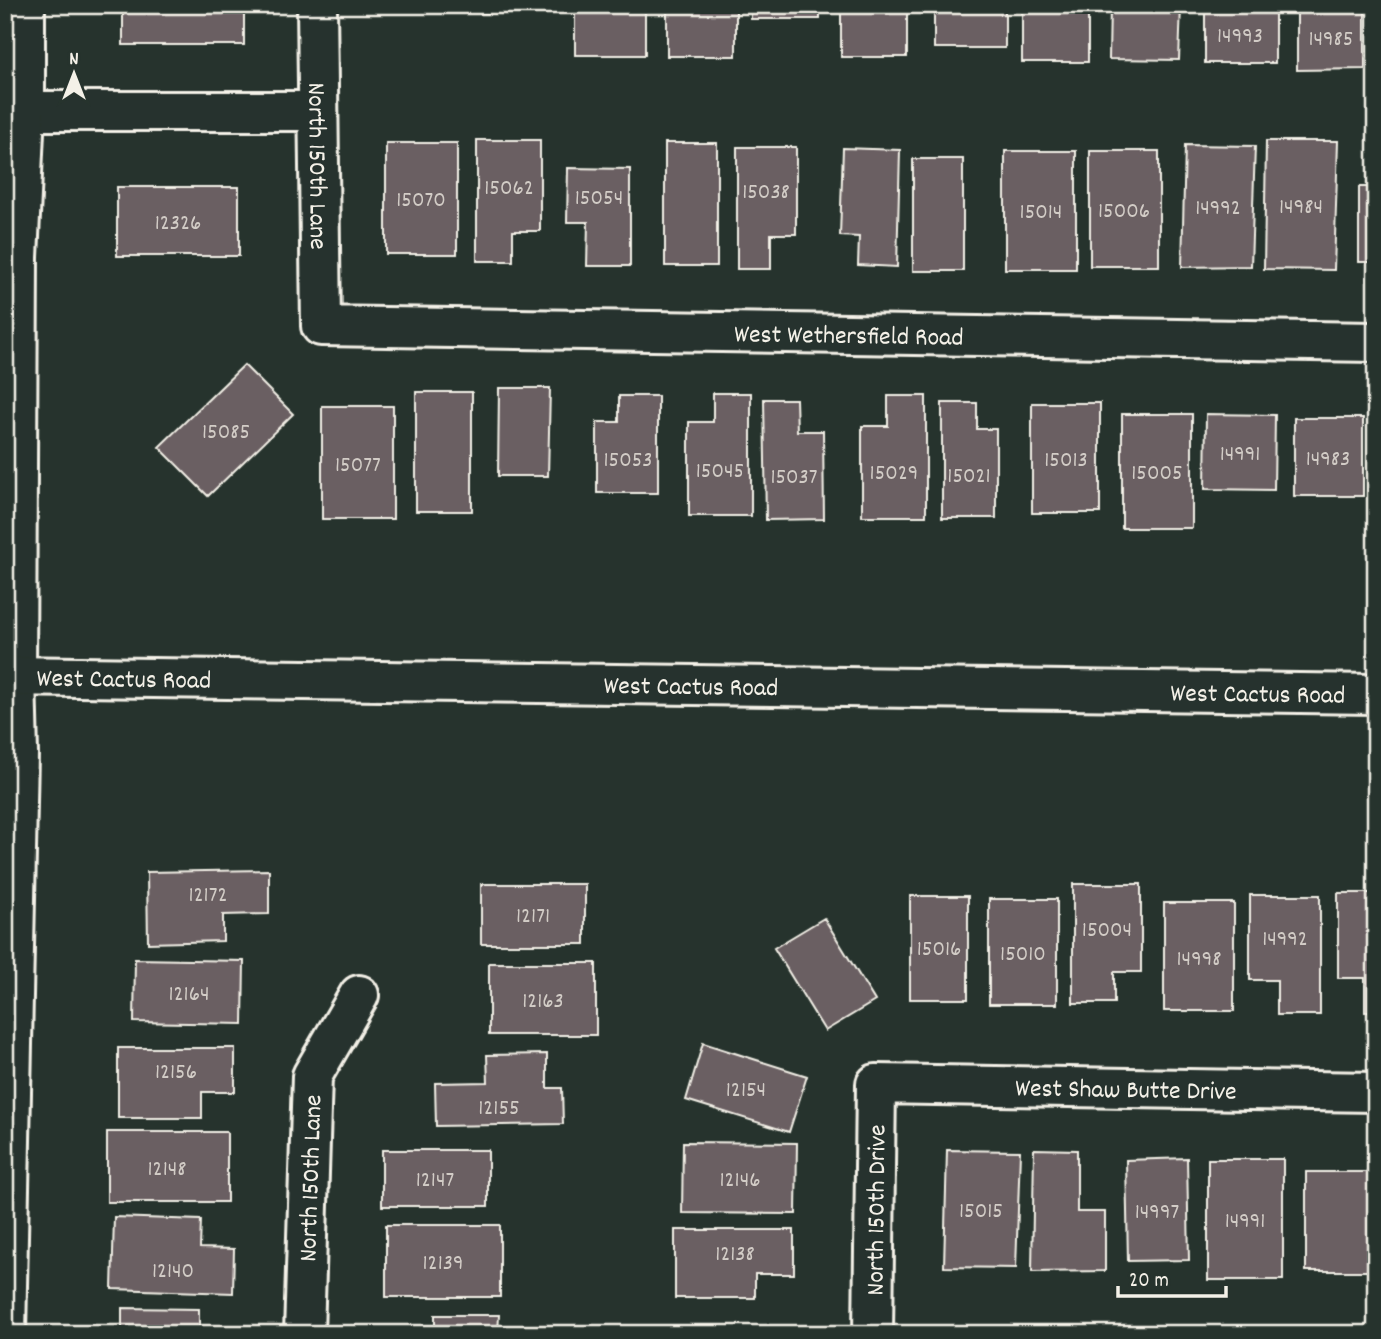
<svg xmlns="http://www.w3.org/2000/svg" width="1381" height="1339" viewBox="0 0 1381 1339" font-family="Dekko,sans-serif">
	<rect width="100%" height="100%" fill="#26332d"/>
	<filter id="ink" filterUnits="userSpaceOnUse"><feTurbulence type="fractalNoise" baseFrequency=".0143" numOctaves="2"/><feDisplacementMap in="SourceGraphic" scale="14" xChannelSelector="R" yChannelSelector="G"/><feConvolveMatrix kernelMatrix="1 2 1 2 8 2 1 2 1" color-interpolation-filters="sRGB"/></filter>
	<g filter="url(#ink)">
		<path fill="#6a5f62" stroke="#f4f1e8" stroke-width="2" d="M 123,5 L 244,5 L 244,45 L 123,45 Z
			M 386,5 L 457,5 L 457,10 L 386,10 Z
			M 480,5 L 549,5 L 549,13 L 480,13 Z
			M 575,5 L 645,5 L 645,55 L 575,55 Z
			M 667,5 L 736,5 L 736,56 L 667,56 Z
			M 751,5 L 820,5 L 820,19 L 751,19 Z
			M 841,5 L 907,5 L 907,57 L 841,57 Z
			M 934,5 L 1005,5 L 1005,48 L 934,48 Z
			M 1022,5 L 1088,5 L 1088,62 L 1022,62 Z
			M 1110,5 L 1181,5 L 1179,60 L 1109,59 Z
			M 1205,5 L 1275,5 L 1275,63 L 1205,63 Z
			M 1297,5 L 1365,5 L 1365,69 L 1297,70 Z
			M 477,140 L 540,140 L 540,231 L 513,231 L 513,261 L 477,261 Z
			M 1266,141 L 1338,141 L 1334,270 L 1264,269 Z
			M 386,143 L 457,143 L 457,254 L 386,254 Z
			M 665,143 L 717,143 L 717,266 L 665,266 Z
			M 1185,145 L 1255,146 L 1251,266 L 1182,267 Z
			M 737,147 L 796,147 L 796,234 L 771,234 L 771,269 L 737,269 Z
			M 843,148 L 900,150 L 897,267 L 858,265 L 859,237 L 840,236 Z
			M 1005,151 L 1076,151 L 1076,269 L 1005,269 Z
			M 1090,151 L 1159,151 L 1159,266 L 1090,266 Z
			M 913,159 L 963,159 L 963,271 L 913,271 Z
			M 568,168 L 630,169 L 630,266 L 587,266 L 588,222 L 567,222 Z
			M 117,187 L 239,187 L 239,256 L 117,256 Z
			M 1359,187 L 1376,187 L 1376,262 L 1359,262 Z
			M 244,365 L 293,414 L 208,496 L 159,447 Z
			M 499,388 L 550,388 L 548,476 L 498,476 Z
			M 416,392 L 472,392 L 472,511 L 416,511 Z
			M 713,393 L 751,393 L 751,516 L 689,516 L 689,422 L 713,422 Z
			M 619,396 L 658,396 L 658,493 L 597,493 L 597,422 L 619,422 Z
			M 888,396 L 926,396 L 926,516 L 862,516 L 862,426 L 888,426 Z
			M 764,399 L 796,399 L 797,431 L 823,431 L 824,519 L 766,520 Z
			M 942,403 L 977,403 L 977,429 L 996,429 L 996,518 L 942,518 Z
			M 1032,403 L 1100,403 L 1100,513 L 1032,513 Z
			M 322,406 L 393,406 L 393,519 L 322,519 Z
			M 1122,414 L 1192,414 L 1192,528 L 1122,528 Z
			M 1206,414 L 1275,415 L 1274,490 L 1205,489 Z
			M 1294,418 L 1363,418 L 1363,496 L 1294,496 Z
			M 269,870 L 269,914 L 223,915 L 223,941 L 148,943 L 147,872 Z
			M 481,884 L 585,884 L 585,944 L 481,944 Z
			M 1073,884 L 1141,884 L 1141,972 L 1114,972 L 1114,1003 L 1073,1003 Z
			M 1338,893 L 1376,893 L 1376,1012 L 1365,1012 L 1365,978 L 1338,978 Z
			M 1250,895 L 1320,895 L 1320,1015 L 1277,1015 L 1277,980 L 1250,980 Z
			M 910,896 L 968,896 L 968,999 L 910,999 Z
			M 989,899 L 1057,899 L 1057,1004 L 989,1004 Z
			M 1164,903 L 1234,903 L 1234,1011 L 1164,1011 Z
			M 824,918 L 875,1001 L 825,1031 L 774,948 Z
			M 135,959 L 244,961 L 243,1024 L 134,1022 Z
			M 489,963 L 596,963 L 596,1035 L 489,1035 Z
			M 703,1043 L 807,1076 L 789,1132 L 686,1100 Z
			M 118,1048 L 235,1048 L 235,1092 L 202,1092 L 202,1118 L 118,1118 Z
			M 547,1054 L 547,1088 L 562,1088 L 563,1124 L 436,1126 L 435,1083 L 488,1082 L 487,1055 Z
			M 107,1132 L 227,1132 L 227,1202 L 107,1202 Z
			M 683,1142 L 797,1143 L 796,1214 L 682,1213 Z
			M 1034,1149 L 1077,1150 L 1077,1212 L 1105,1212 L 1105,1271 L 1032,1272 Z
			M 382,1150 L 488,1150 L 488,1206 L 382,1206 Z
			M 947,1150 L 1020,1151 L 1016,1268 L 944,1267 Z
			M 1187,1158 L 1189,1260 L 1128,1261 L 1126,1160 Z
			M 1208,1159 L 1283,1159 L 1283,1280 L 1208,1280 Z
			M 1306,1172 L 1371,1172 L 1371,1271 L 1306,1271 Z
			M 114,1217 L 201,1220 L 200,1248 L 234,1249 L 233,1293 L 112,1289 Z
			M 386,1225 L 500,1225 L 500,1297 L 386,1297 Z
			M 675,1230 L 794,1230 L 794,1274 L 755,1274 L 755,1298 L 675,1298 Z
			M 122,1308 L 199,1309 L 199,1334 L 122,1334 Z
			M 435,1315 L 499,1315 L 498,1334 L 435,1334 Z"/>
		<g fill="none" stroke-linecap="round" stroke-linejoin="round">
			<defs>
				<g id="minor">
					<path id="s1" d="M 317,5 L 321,326 L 1376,342"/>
					<path d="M 25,111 L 318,111"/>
					<path d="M 16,676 L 18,257 L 25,111 L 25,5"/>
					<path id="s2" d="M 304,1334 L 312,1076 L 359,995"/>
					<path id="s3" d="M 873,1334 L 876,1084 L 1376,1092"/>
				</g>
				<path id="tertiary" d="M 6,1334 L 18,754 L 16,676"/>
				<g id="secondary">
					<path id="s4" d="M 5,676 L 1376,694"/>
				</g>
			</defs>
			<use href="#minor" stroke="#f4f1e8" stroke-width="44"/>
			<use href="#tertiary" stroke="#f4f1e8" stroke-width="44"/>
			<use href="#secondary" stroke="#f4f1e8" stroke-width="44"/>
			<use href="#minor" stroke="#26332d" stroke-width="38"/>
			<use href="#tertiary" stroke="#26332d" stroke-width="38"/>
			<use href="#secondary" stroke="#26332d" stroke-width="38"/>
		</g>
	</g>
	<g text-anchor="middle" stroke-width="5" stroke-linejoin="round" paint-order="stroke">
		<g font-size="23" fill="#d2ccc6">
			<text x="1240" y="42">14993</text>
			<text x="1331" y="45">14985</text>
			<text x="509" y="194">15062</text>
			<text x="766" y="198">15038</text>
			<text x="599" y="204">15054</text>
			<text x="421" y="206">15070</text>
			<text x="1301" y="213">14984</text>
			<text x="1218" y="214">14992</text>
			<text x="1124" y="217">15006</text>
			<text x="1041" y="218">15014</text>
			<text x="178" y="229">12326</text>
			<text x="226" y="438">15085</text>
			<text x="1240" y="460">14991</text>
			<text x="1328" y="465">14983</text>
			<text x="628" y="466">15053</text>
			<text x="1066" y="466">15013</text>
			<text x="358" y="471">15077</text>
			<text x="720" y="477">15045</text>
			<text x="894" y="479">15029</text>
			<text x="1157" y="479">15005</text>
			<text x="969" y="482">15021</text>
			<text x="794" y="483">15037</text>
			<text x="208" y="901">12172</text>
			<text x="533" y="922">12171</text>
			<text x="1107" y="936">15004</text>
			<text x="1285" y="945">14992</text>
			<text x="939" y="955">15016</text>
			<text x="1023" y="960">15010</text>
			<text x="1199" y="965">14998</text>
			<text x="189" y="1000">12164</text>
			<text x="543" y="1007">12163</text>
			<text x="176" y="1078">12156</text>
			<text x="746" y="1096">12154</text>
			<text x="499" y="1114">12155</text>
			<text x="167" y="1175">12148</text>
			<text x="435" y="1186">12147</text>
			<text x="740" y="1186">12146</text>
			<text x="981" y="1217">15015</text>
			<text x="1157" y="1218">14997</text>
			<text x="1245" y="1227">14991</text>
			<text x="735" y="1260">12138</text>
			<text x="443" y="1269">12139</text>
			<text x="173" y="1277">12140</text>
		</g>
		<g font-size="26" fill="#f4f1e8" stroke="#26332d">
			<text dy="9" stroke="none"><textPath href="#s1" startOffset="161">North 150th Lane</textPath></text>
			<text dy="9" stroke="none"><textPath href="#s1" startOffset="849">West Wethersfield Road</textPath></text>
			<text dy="9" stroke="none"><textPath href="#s4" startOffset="119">West Cactus Road</textPath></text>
			<text dy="9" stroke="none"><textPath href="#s4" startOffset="686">West Cactus Road</textPath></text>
			<text dy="9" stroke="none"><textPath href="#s4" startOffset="1253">West Cactus Road</textPath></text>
			<text dy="9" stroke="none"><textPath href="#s3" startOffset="500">West Shaw Butte Drive</textPath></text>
			<text dy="9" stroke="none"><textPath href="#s2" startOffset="156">North 150th Lane</textPath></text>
			<text dy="9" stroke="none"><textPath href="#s3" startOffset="124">North 150th Drive</textPath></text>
		</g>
	</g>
	<rect width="1381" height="1339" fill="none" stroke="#26332d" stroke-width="28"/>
	<rect x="14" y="14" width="1353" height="1311" fill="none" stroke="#f4f1e8" stroke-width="2.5" filter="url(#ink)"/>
	<g transform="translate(74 74)" stroke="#26332d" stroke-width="5" paint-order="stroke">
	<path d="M0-5L12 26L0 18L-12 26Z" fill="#f4f1e8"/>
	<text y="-10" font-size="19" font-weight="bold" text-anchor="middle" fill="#f4f1e8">N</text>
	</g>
	<path d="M1118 1286v10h108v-10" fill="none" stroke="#f4f1e8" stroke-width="3.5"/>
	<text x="1129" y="1286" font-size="21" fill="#f4f1e8" stroke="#26332d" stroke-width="5" paint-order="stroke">20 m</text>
</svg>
